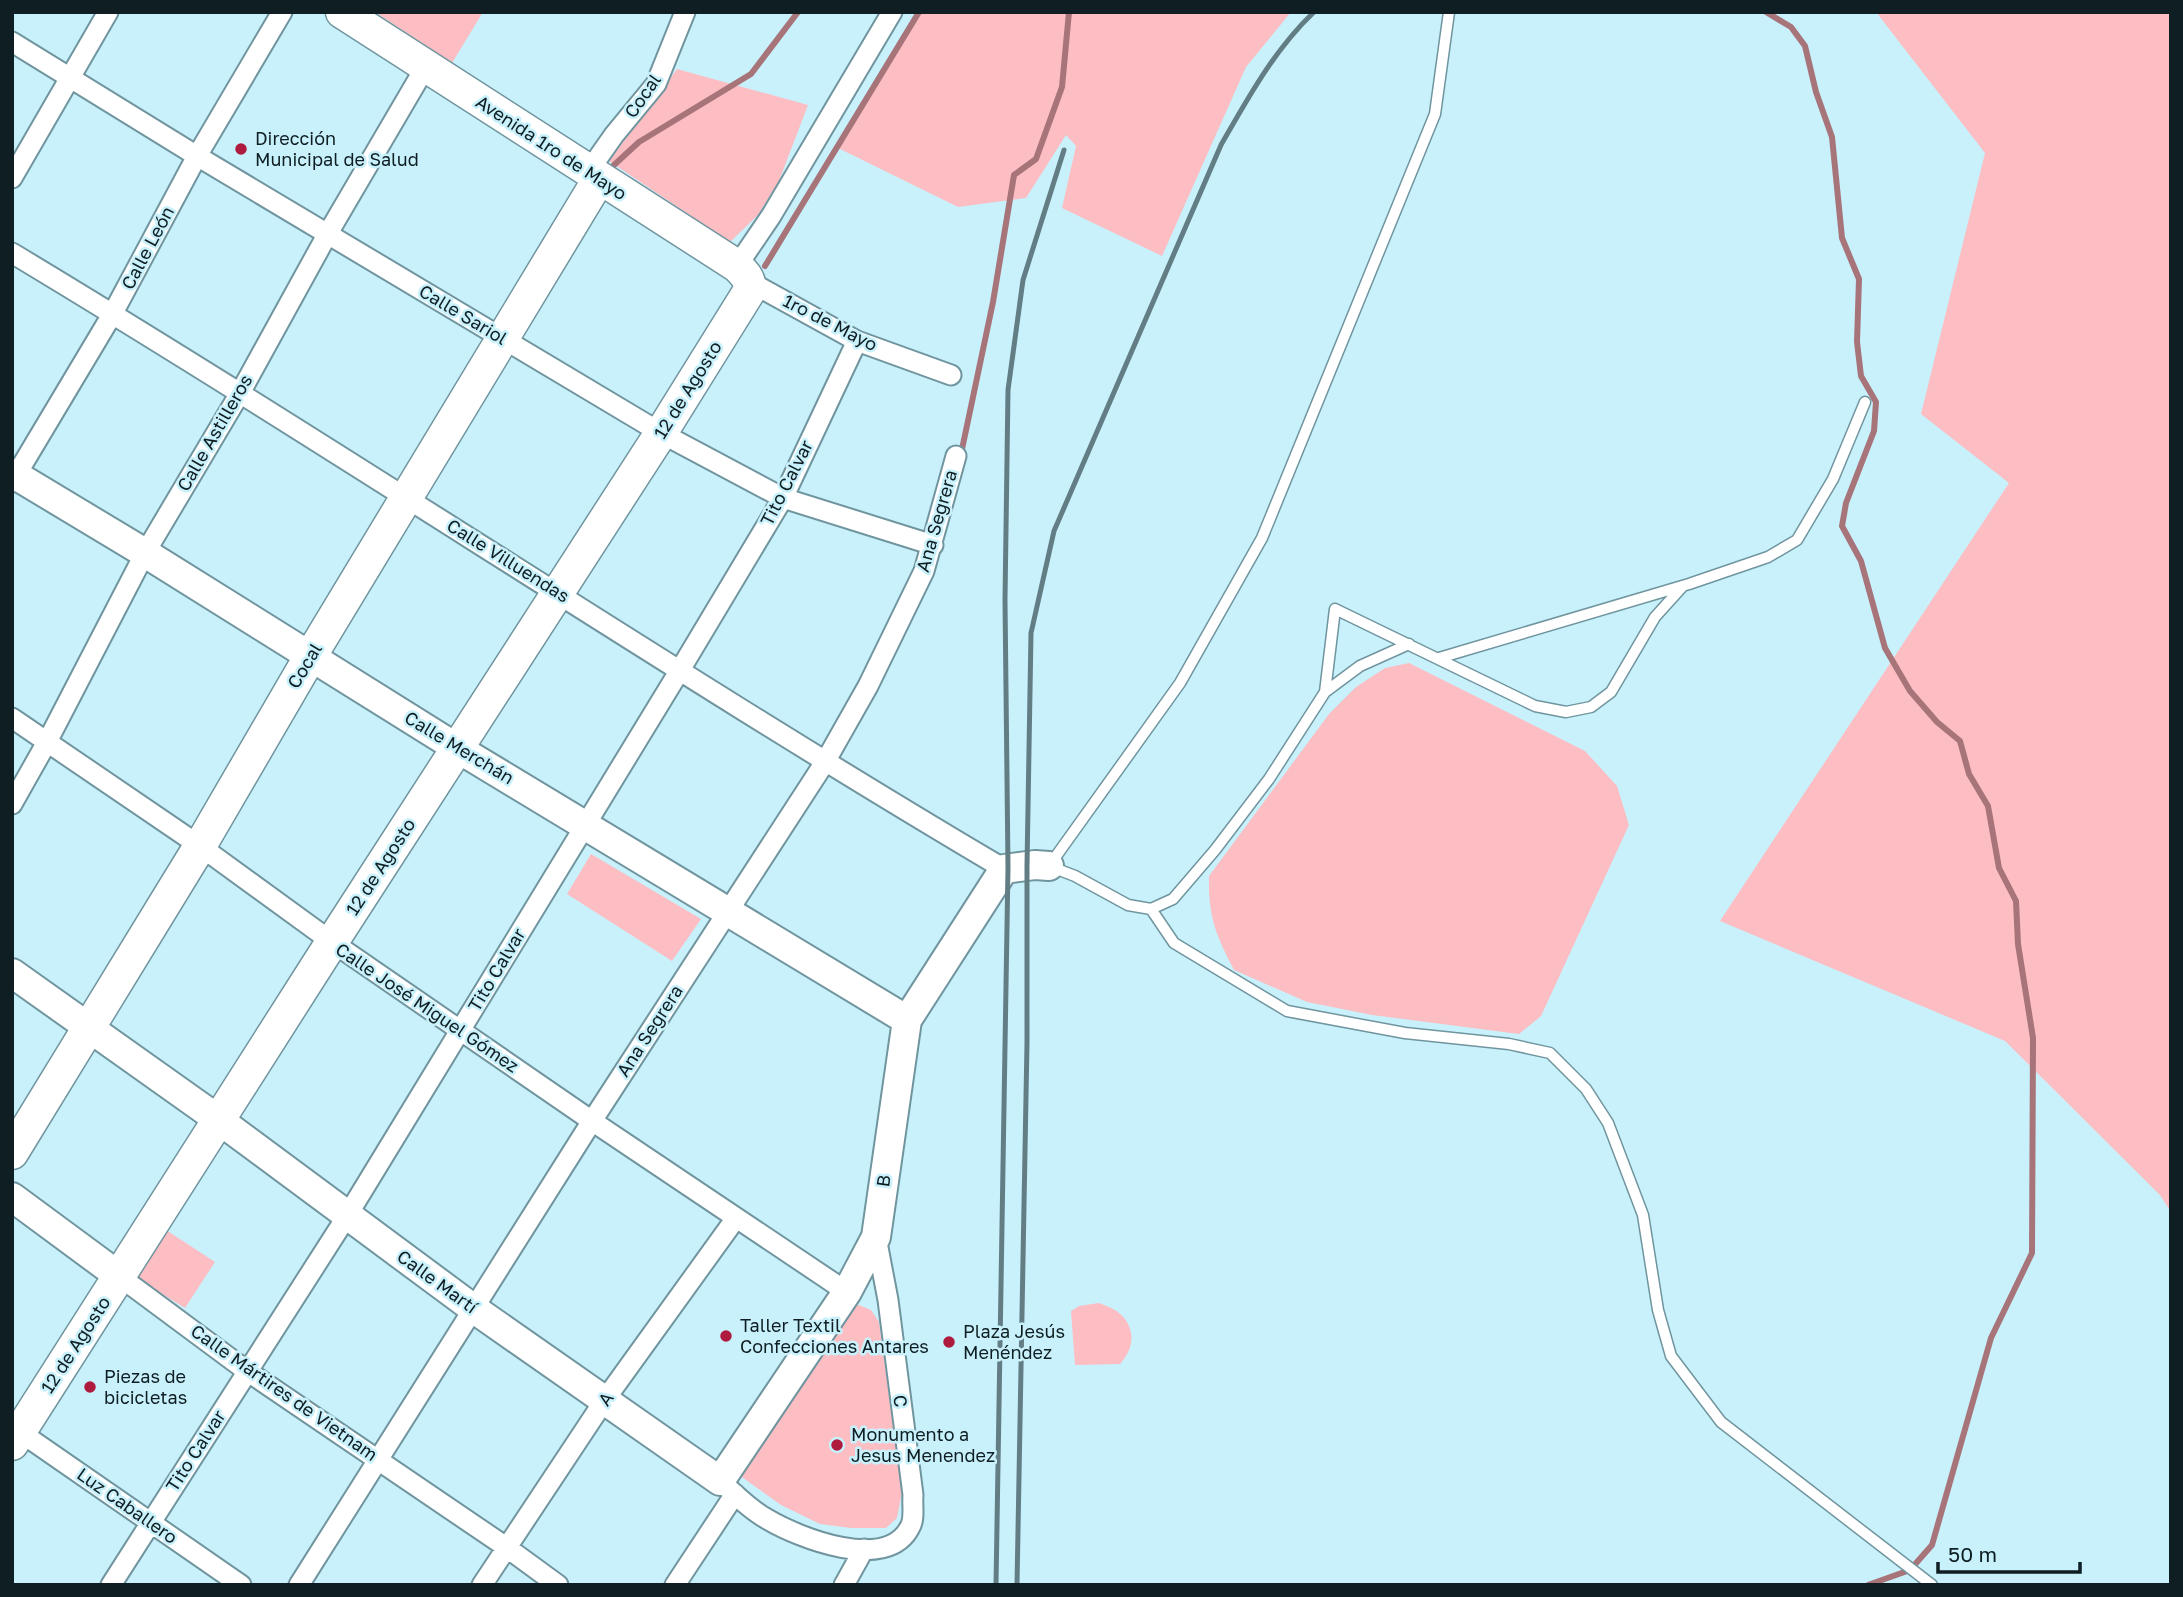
<svg xmlns="http://www.w3.org/2000/svg" width="2183" height="1597" viewBox="0 0 2183 1597" font-family="'Golos Text',sans-serif">
	<rect width="100%" height="100%" fill="#c9f1fc"/>
	<path fill="#fcbec2" d="M 375,12 L 483,12 L 452,63 Z
		M 919,12 L 1291,12 L 1246,67 L 1162,256 L 1062,208 L 1076,146 L 1066,135 L 1026,198 L 958,207 L 836,147 Z
		M 1876,12 L 2171,12 L 2171,1212 L 2160,1195 L 2005,1041 L 1720,921 L 2009,483 L 1921,414 L 1985,153 Z
		M 677,69 L 808,105 L 779,181 L 758,215 L 730,242 L 609,161 Z
		M 1409,663 L 1585,751 L 1617,786 L 1629,825 L 1541,1016 L 1519,1034 L 1372,1015 L 1307,1002 L 1234,970 C 1216,935 1208,917 1209,876 L 1329,714 L 1356,687 L 1385,668 Z
		M 591,854 L 701,919 L 672,961 L 567,894 Z
		M 166,1230 L 215,1262 L 185,1308 L 136,1278 Z
		M 1099,1303 C 1104,1305 1110,1307 1115,1310 C 1136,1324 1136,1347 1120,1364 L 1075,1365 L 1071,1311 L 1079,1306 Z
		M 859,1305 L 871,1310 L 879,1322 L 902,1492 L 897,1518 L 886,1528 L 851,1528 L 820,1524 L 781,1505 L 739,1475 L 848,1307 Z"/>
	<g fill="none" stroke-linecap="round" stroke-linejoin="round">
		<path stroke="#a7747a" stroke-width="6" d="M 1766,12 L 1791,27 L 1805,46 L 1816,92 L 1832,137 L 1842,238 L 1859,279 L 1857,342 L 1861,376 L 1876,402 L 1874,431 L 1846,503 L 1842,526 L 1861,561 L 1885,648 L 1910,691 L 1937,722 L 1960,741 L 1969,774 L 1988,806 L 1999,868 L 2016,901 L 2018,944 L 2033,1038 L 2032,1253 L 1991,1338 L 1932,1545 L 1910,1570 L 1868,1585
			M 614,165 L 639,142 L 751,74 L 798,12
			M 765,266 L 919,12
			M 961,454 L 993,302 L 1014,175 L 1036,159 L 1062,87 L 1069,12"/>
		<defs>
			<path id="lane" d="M 1409,644 L 1360,666 L 1325,692 L 1269,779 L 1215,850 L 1173,899 L 1151,909 L 1128,905 L 1075,876 L 1049,866 L 1180,683 L 1262,538 L 1435,114 L 1449,12
				M 1439,658 L 1689,584 L 1768,557 L 1797,540 L 1833,479 L 1865,402
				M 1325,692 L 1335,609 L 1535,706 L 1566,712 L 1591,707 L 1611,692 L 1655,617 L 1683,586
				M 1151,909 L 1174,943 L 1287,1011 L 1405,1033 L 1509,1044 L 1550,1053 L 1586,1089 L 1608,1123 L 1643,1215 L 1658,1310 L 1671,1356 L 1721,1422 L 1932,1585"/>
			<path id="street" d="M 12,42 L 197,156 L 661,433 L 783,498 L 933,545
				M 588,172 L 614,135 L 656,84 L 685,12
				M 12,178 L 108,12
				M 12,253 C 346,454 669,671 1004,869
				M 737,266 L 771,216 L 892,12
				M 750,282 L 857,341 L 951,375
				M 12,482 L 113,313 L 197,156 L 282,12
				M 12,718 L 200,846 L 332,942 L 592,1121 L 847,1292
				M 12,804 L 47,742 L 145,553 L 240,393 L 327,235 L 426,66
				M 119,1276 L 247,1371 L 506,1547 L 558,1585
				M 20,1432 L 241,1585
				M 720,1481 C 735,1494 750,1510 767,1519 C 799,1538 887,1573 910,1527 C 915,1519 912,1505 913,1495 L 888,1300 L 876,1237
				M 111,1585 L 347,1216 L 680,670 L 783,498 L 857,341
				M 299,1585 L 592,1121 L 825,762 L 868,686 L 924,571 L 956,456
				M 482,1585 L 604,1401 L 736,1218
				M 675,1585 L 735,1494
				M 844,1585 L 864,1549"/>
			<path id="secondary" d="M 12,473 L 145,553 L 457,748 L 907,1020
				M 12,973 L 219,1120 L 474,1309 L 720,1481 L 847,1292 L 876,1237 L 907,1020 L 1004,869 L 1035,865 L 1049,866
				M 12,1197 L 119,1276"/>
			<path id="primary" d="M 12,1153 L 200,846 L 310,657 L 599,179
				M 12,1444 L 332,942 L 661,433 L 750,290 C 750,279 745,274 737,266 L 342,12"/>
		</defs>
		<use href="#lane" stroke="#70959f" stroke-width="13"/>
		<use href="#street" stroke="#70959f" stroke-width="23"/>
		<use href="#secondary" stroke="#70959f" stroke-width="32"/>
		<use href="#primary" stroke="#70959f" stroke-width="35"/>
		<use href="#lane" stroke="#fff" stroke-width="10"/>
		<use href="#street" stroke="#fff" stroke-width="19"/>
		<use href="#secondary" stroke="#fff" stroke-width="28"/>
		<use href="#primary" stroke="#fff" stroke-width="32"/>
		<path stroke="#637d85" stroke-width="5" d="M 996,1585 L 1008,867 L 1005,600 L 1008,390 L 1023,280 L 1064,150
			M 1017,1585 L 1027,1043 L 1027,866 L 1031,633 L 1054,531 L 1221,145 C 1248,98 1274,50 1314,12"/>
	</g>
	<g fill="#ae1b3f" stroke="#c9f1fc" stroke-width="2.5">
		<circle cx="241" cy="149" r="7"/>
		<circle cx="726" cy="1336" r="7"/>
		<circle cx="949" cy="1342" r="7"/>
		<circle cx="90" cy="1387" r="7"/>
		<circle cx="837" cy="1445" r="7"/>
	</g>
	<g text-anchor="middle" stroke-width="5" stroke-linejoin="round" paint-order="stroke">
		<g font-size="18" fill="#0f1e22" stroke="#c9f1fc">
			<text transform="translate(643 96) rotate(-55)" y="6">Cocal</text>
			<text transform="translate(551 148) rotate(33)" y="6">Avenida 1ro de Mayo</text>
			<text transform="translate(148 248) rotate(-62)" y="6">Calle León</text>
			<text transform="translate(463 315) rotate(31)" y="6">Calle Sariol</text>
			<text transform="translate(830 323) rotate(27)" y="6">1ro de Mayo</text>
			<text transform="translate(688 390) rotate(-58)" y="6">12 de Agosto</text>
			<text transform="translate(215 433) rotate(-60)" y="6">Calle Astilleros</text>
			<text transform="translate(787 483) rotate(-63)" y="6">Tito Calvar</text>
			<text transform="translate(937 521) rotate(-74)" y="6">Ana Segrera</text>
			<text transform="translate(508 561) rotate(32)" y="6">Calle Villuendas</text>
			<text transform="translate(305 666) rotate(-59)" y="6">Cocal</text>
			<text transform="translate(459 748) rotate(31)" y="6">Calle Merchán</text>
			<text transform="translate(381 867) rotate(-57)" y="6">12 de Agosto</text>
			<text transform="translate(497 970) rotate(-59)" y="6">Tito Calvar</text>
			<text transform="translate(427 1008) rotate(34)" y="6">Calle José Miguel Gómez</text>
			<text transform="translate(650 1031) rotate(-57)" y="6">Ana Segrera</text>
			<text transform="translate(884 1181) rotate(-82)" y="6">B</text>
			<text transform="translate(437 1282) rotate(36)" y="6">Calle Martí</text>
			<text transform="translate(76 1345) rotate(-57)" y="6">12 de Agosto</text>
			<text transform="translate(284 1393) rotate(35)" y="6">Calle Mártires de Vietnam</text>
			<text transform="translate(606 1399) rotate(-55)" y="6">A</text>
			<text transform="translate(900 1401) rotate(83)" y="6">C</text>
			<text transform="translate(196 1451) rotate(-57)" y="6">Tito Calvar</text>
			<text transform="translate(127 1506) rotate(35)" y="6">Luz Caballero</text>
		</g>
		<g font-size="18" fill="#0f1e22" stroke="#c9f1fc" text-anchor="start">
			<text x="255" y="145">Dirección<tspan x="255" dy="21">Municipal de Salud</tspan></text>
			<text x="740" y="1332">Taller Textil<tspan x="740" dy="21">Confecciones Antares</tspan></text>
			<text x="963" y="1338">Plaza Jesús<tspan x="963" dy="21">Menéndez</tspan></text>
			<text x="104" y="1383">Piezas de<tspan x="104" dy="21">bicicletas</tspan></text>
			<text x="851" y="1441">Monumento a<tspan x="851" dy="21">Jesus Menendez</tspan></text>
		</g>
	</g>
	<rect width="2183" height="1597" fill="none" stroke="#0f1e22" stroke-width="28"/>
	<path d="M1938 1562v10h142v-10" fill="none" stroke="#0f1e22" stroke-width="3.5"/>
	<text x="1948" y="1562" font-size="21" fill="#0f1e22" stroke="#c9f1fc" stroke-width="5" paint-order="stroke">50 m</text>
</svg>
